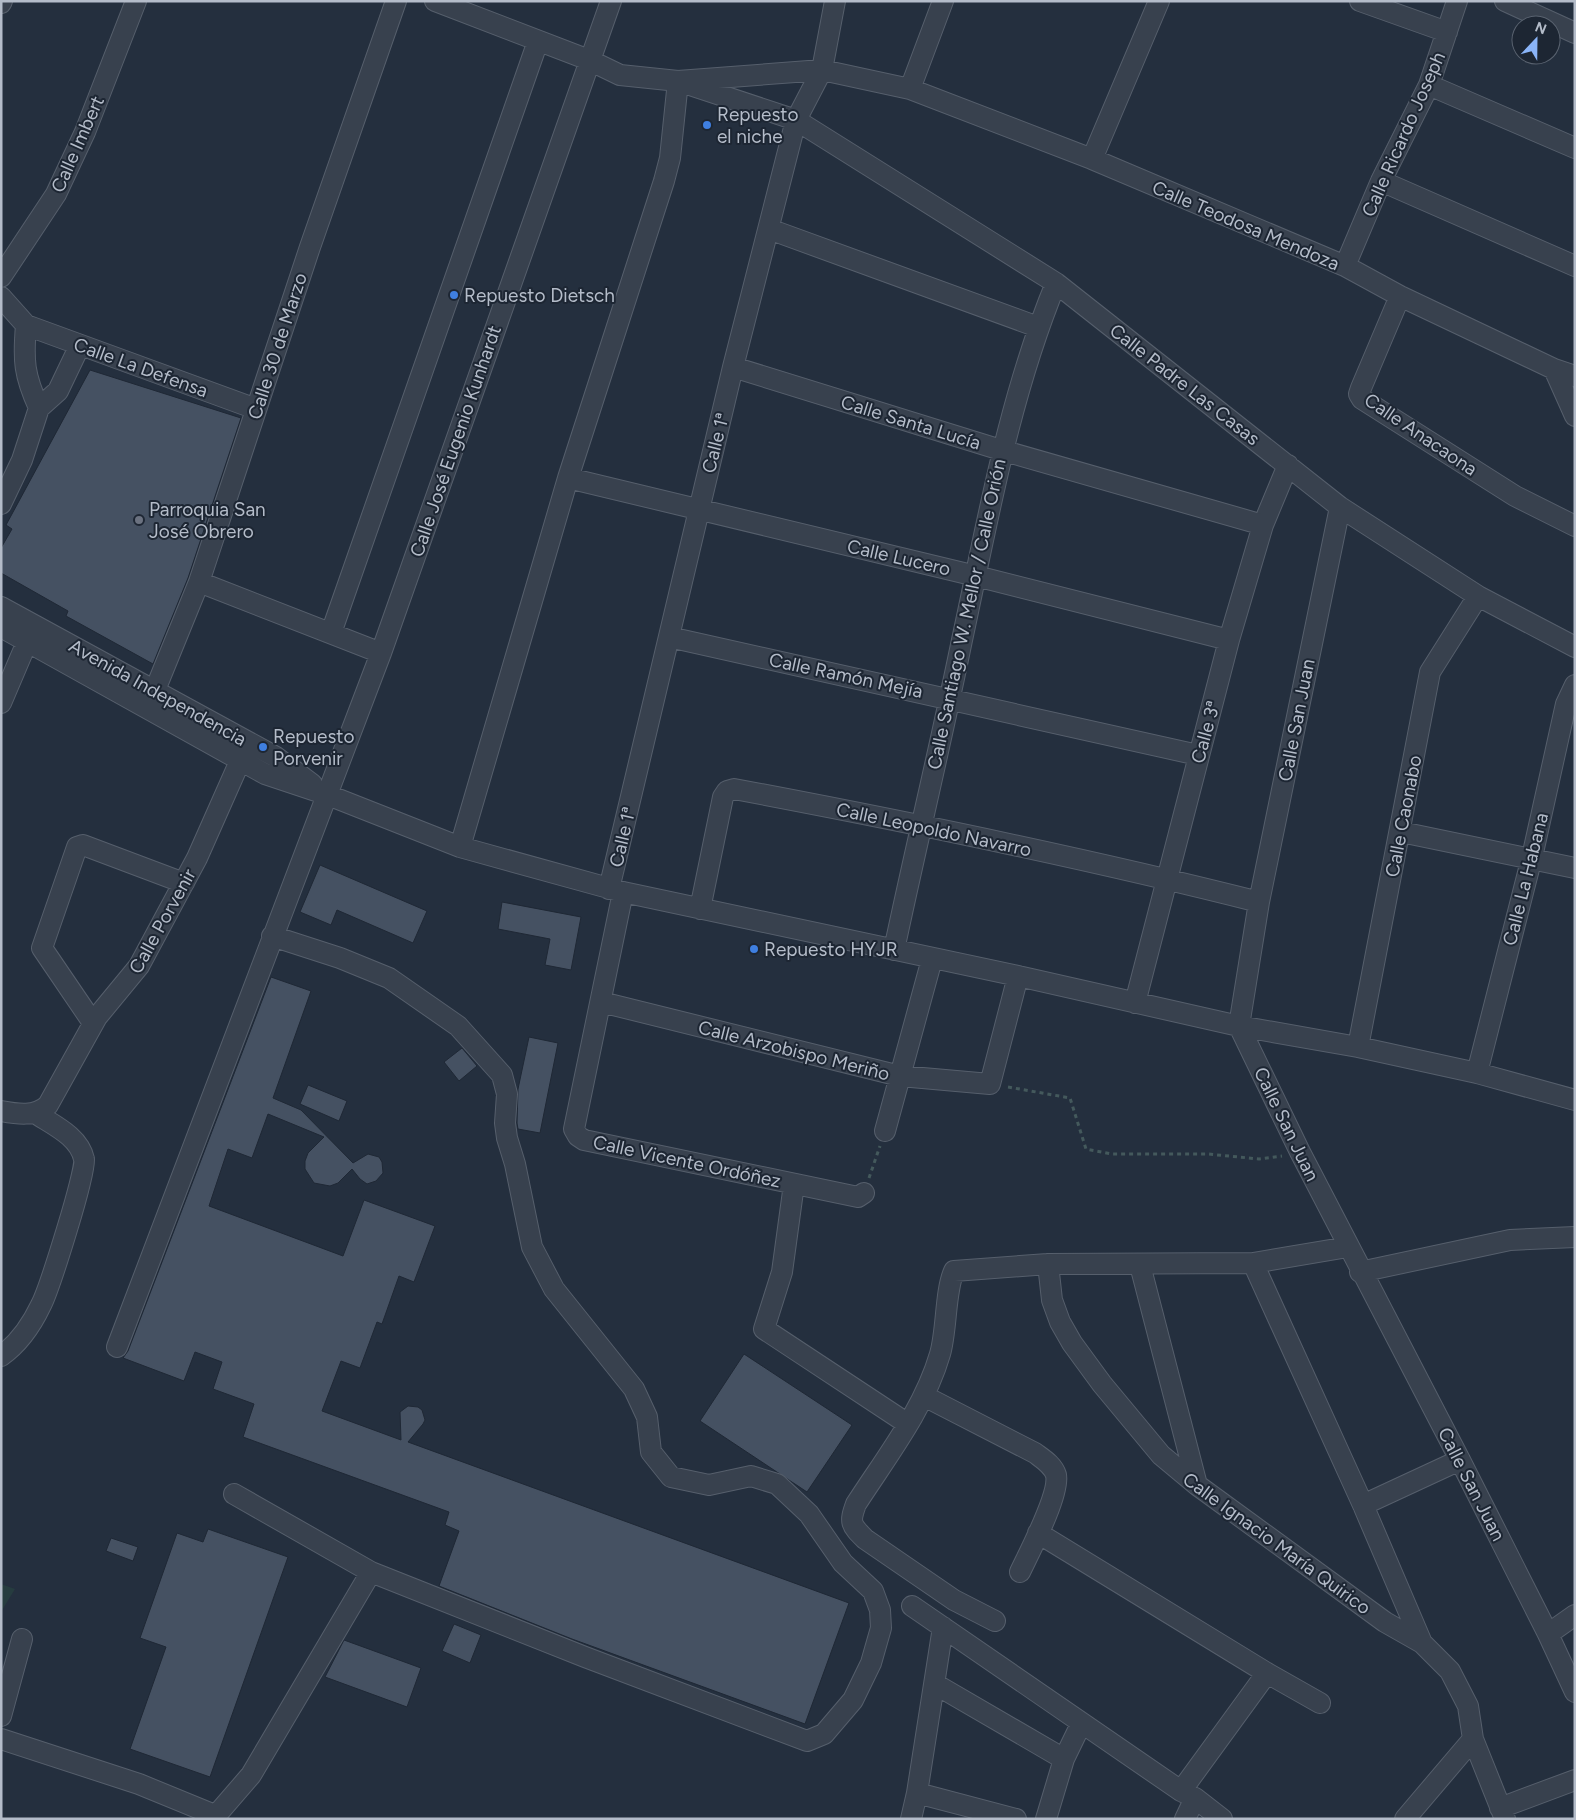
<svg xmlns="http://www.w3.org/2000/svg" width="1576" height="1820" viewBox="0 0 1576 1820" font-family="Figtree,sans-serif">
	<rect width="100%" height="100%" fill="#242f3e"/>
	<path fill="#263c3f" d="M 1,1584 L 15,1589 L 1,1612 Z"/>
	<path fill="#455162" stroke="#1f2835" d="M 90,370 L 241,418 L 188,578 L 153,664 L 66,616 L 68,611 L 1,573 L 1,548 L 12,529 L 6,525 Z
		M 320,865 L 427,911 L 413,943 L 337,910 L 331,925 L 300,912 Z
		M 502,902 L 581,917 L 571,970 L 545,965 L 550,939 L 498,929 Z
		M 271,977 L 311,991 L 273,1098 L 301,1110 L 353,1163 L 368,1154 L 379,1157 L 382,1162 L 383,1173 L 376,1181 L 367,1184 L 360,1179 L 352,1169 L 338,1183 L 330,1186 L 314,1183 L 305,1169 L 305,1161 L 308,1153 L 324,1137 L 268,1114 L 252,1158 L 228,1149 L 209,1206 L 343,1256 L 364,1200 L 435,1226 L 414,1282 L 399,1276 L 382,1324 L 377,1322 L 360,1368 L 341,1361 L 322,1411 L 401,1440 L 400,1412 L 408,1406 L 418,1407 L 422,1410 L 425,1420 L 423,1424 L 408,1442 L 849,1603 L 805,1724 L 572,1639 L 439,1586 L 459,1531 L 445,1525 L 449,1512 L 243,1437 L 254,1404 L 213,1389 L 222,1362 L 195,1352 L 184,1381 L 123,1358 L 128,1351 Z
		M 529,1037 L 558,1043 L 540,1133 L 518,1129 L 517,1123 L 518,1089 Z
		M 462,1048 L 477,1066 L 459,1081 L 444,1062 Z
		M 308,1085 L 347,1101 L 339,1121 L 300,1104 Z
		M 744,1354 L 852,1425 L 807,1492 L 700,1421 Z
		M 208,1529 L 288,1557 L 210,1777 L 130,1749 L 166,1647 L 140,1638 L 177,1533 L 203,1542 Z
		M 111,1538 L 138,1547 L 133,1561 L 106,1551 Z
		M 454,1624 L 481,1635 L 470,1663 L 442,1651 Z
		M 344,1640 L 421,1668 L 407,1707 L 325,1677 Z"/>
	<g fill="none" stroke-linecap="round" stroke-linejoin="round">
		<defs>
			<path id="minor" d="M 435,1 L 589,60 L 620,75 L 678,81 L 796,120 L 1056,283 L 1340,507 L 1478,596 L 1575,647
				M 1360,1 L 1447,32
				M 1505,1 L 1575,33
				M 1,3 L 2,1
				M 1429,85 L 1575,148
				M 910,89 L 943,1
				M 1092,159 L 1159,1
				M 1381,181 L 1575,266
				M 769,229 L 1038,327
				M 1345,266 L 1381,181 L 1429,85 L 1457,1
				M 1,277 L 56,194 L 85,132 L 136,1
				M 1400,296 L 1361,388 L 1359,394 L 1362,399 L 1515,496 L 1575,526
				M 1,297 L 26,325 C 23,361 24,375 39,408 L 22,460 L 1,504
				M 26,325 L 256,409
				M 733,367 L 1001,450 L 1263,525
				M 1554,369 L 1575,416
				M 39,408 L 58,391 L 80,345
				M 568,478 L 976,576 L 1229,640
				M 1340,507 L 1259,902 L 1239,1026 L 1300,1152 L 1460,1460 L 1548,1634 L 1575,1692
				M 199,582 L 381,653
				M 1,607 L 276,757 L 312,784
				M 1,627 L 265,774 L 328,795 L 460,847 L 623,892 L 1018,976 L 1239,1026 L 1358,1047 L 1477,1073 L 1575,1100
				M 331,633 L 538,41
				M 669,637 L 1198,755
				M 155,690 L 199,582 L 310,247 L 396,1
				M 1,703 L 27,642
				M 1401,832 L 1575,868
				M 460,847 L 568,478 L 664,181 L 670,158 L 678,81 L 822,70 L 910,89 L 1092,159 L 1345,266 L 1400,296 L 1554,369 L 1575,376
				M 609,889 L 733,367 L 796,120 L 822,70 L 835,1
				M 623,892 L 574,1129 L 578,1136 L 584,1140 L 858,1197 L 864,1193
				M 700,909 L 723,797 L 727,791 L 734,789 C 910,822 1085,858 1259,902
				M 894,950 C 916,846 941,743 962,640 C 988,519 1009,397 1056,283
				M 601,1002 L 900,1076 L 990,1084 L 1018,976
				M 1135,1003 L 1229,640 L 1263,525 L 1288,465
				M 93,1023 L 42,948 L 77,847 L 83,845 L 184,883
				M 1358,1047 L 1430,672 L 1478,596
				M 1477,1073 L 1532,857 L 1566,704 L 1575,685
				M 1,1111 C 17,1114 36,1117 48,1105 L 97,1017 L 139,966 L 197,858 L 240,761
				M 885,1131 L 932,959
				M 794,1184 L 782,1272 L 764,1329 L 908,1424
				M 1253,1263 L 1363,1505 L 1422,1643
				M 1048,1264 L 1052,1300 L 1060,1322 L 1072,1343 L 1102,1384 L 1161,1455 L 1197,1485 L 1385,1622 L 1422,1643 L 1450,1671 L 1468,1706 L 1473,1739 L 1505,1819
				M 1140,1265 L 1197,1485
				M 1360,1272 L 1510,1240 L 1575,1237
				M 117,1347 L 381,653 L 611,1
				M 1,1356 C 18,1344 32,1324 41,1305 C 49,1290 87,1170 84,1159 C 79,1136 53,1125 35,1113
				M 924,1396 L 1035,1453 C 1043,1459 1053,1465 1056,1475 C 1060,1494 1029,1553 1020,1572
				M 234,1494 L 371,1572 L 585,1657 L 807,1741 L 824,1734 L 853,1700 L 871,1663 L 881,1628 L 880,1610 L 873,1591 L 843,1563 L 809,1514 L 777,1484 L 751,1476 L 709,1485 L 671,1477 L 651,1452 L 647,1417 L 634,1389 L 554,1289 L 532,1247 L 515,1164 L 507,1138 L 505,1123 L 507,1094 L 502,1075 L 458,1026 L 389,978 L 340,958 L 272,936
				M 1363,1505 L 1460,1460
				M 1038,1533 L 1267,1673 L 1320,1703
				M 912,1606 L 1181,1791 L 1195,1798 L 1222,1819
				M 995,1621 L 954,1600 L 865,1539 C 851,1525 849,1523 856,1504 C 887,1456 924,1409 940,1354 C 947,1330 945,1291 954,1271 L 1048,1264 L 1253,1263 L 1348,1247
				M 1548,1634 L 1575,1615
				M 935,1684 L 1064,1759
				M 1,1716 L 22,1639
				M 1,1739 L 139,1784 L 217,1816
				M 1181,1791 L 1267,1673
				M 917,1793 L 1016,1819
				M 1500,1808 L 1575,1780
				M 213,1819 L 251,1775 L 371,1572
				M 911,1819 L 917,1793 L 943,1627
				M 1046,1819 L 1064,1759 L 1081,1724
				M 1185,1819 L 1195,1798
				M 1405,1819 L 1473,1739"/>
		</defs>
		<use href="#minor" stroke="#565f6c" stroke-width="22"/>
		<path stroke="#44595c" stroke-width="3" stroke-dasharray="4 4" stroke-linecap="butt" d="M 1008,1087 L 1070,1098 L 1086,1149 L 1112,1154 L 1208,1154 L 1259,1159 L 1282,1156
			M 869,1178 L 880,1146"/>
		<use href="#minor" stroke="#38414e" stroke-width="20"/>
	</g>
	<g fill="#3f7fe0" stroke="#1d2633" stroke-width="2">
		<circle cx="707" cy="125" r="5"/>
		<circle cx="454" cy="295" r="5"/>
		<circle cx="263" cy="747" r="5"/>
		<circle cx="754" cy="949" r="5"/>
	</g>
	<circle fill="#6b7280" stroke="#1d2633" stroke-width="2" cx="139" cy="520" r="5"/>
	<g text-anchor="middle" stroke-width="4" stroke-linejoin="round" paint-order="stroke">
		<g font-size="19" fill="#b4bcc9" stroke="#1d2633" text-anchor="start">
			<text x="717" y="121">Repuesto<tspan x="717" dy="22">el niche</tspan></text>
			<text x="464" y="302">Repuesto Dietsch</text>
			<text x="149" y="516">Parroquia San<tspan x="149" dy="22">José Obrero</tspan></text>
			<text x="273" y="743">Repuesto<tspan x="273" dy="22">Porvenir</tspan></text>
			<text x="764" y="956">Repuesto HYJR</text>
		</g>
		<g font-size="19" fill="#b4bcc9" stroke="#1d2633">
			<text transform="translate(1403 134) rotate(-66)" y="7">Calle Ricardo Joseph</text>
			<text transform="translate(77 144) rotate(-66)" y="7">Calle Imbert</text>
			<text transform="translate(1246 225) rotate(23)" y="7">Calle Teodosa Mendoza</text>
			<text transform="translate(277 346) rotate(-72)" y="7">Calle 30 de Marzo</text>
			<text transform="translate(141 367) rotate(20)" y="7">Calle La Defensa</text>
			<text transform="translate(1185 384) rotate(38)" y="7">Calle Padre Las Casas</text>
			<text transform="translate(911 422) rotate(17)" y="7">Calle Santa Lucía</text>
			<text transform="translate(1421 434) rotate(34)" y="7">Calle Anacaona</text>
			<text transform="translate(455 441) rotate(-71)" y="7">Calle José Eugenio Kunhardt</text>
			<text transform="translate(715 443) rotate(-76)" y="7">Calle 1ª</text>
			<text transform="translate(899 557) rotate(13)" y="7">Calle Lucero</text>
			<text transform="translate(966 614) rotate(-78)" y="7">Calle Santiago W. Mellor / Calle Orión</text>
			<text transform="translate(846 675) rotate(12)" y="7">Calle Ramón Mejía</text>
			<text transform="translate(158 692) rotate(29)" y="7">Avenida Independencia</text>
			<text transform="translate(1296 720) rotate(-79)" y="7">Calle San Juan</text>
			<text transform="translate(1205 732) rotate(-75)" y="7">Calle 3ª</text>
			<text transform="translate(1403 816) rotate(-79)" y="7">Calle Caonabo</text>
			<text transform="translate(934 829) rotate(12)" y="7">Calle Leopoldo Navarro</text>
			<text transform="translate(622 837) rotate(-77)" y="7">Calle 1ª</text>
			<text transform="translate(1525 879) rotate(-76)" y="7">Calle La Habana</text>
			<text transform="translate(162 921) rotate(-61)" y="7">Calle Porvenir</text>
			<text transform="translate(794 1050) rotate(14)" y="7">Calle Arzobispo Meriño</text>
			<text transform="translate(1287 1124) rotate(64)" y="7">Calle San Juan</text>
			<text transform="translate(687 1161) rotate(12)" y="7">Calle Vicente Ordóñez</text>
			<text transform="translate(1472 1484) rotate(63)" y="7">Calle San Juan</text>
			<text transform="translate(1277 1543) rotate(36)" y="7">Calle Ignacio María Quirico</text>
		</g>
	</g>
	<rect width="1576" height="1820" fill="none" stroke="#b4bcc9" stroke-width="5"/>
	<g transform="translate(1536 40) rotate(22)"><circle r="24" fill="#1d2633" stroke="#59626f"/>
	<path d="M0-4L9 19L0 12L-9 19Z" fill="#8ab4f8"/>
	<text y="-8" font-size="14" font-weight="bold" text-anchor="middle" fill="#b4bcc9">N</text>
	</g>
</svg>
